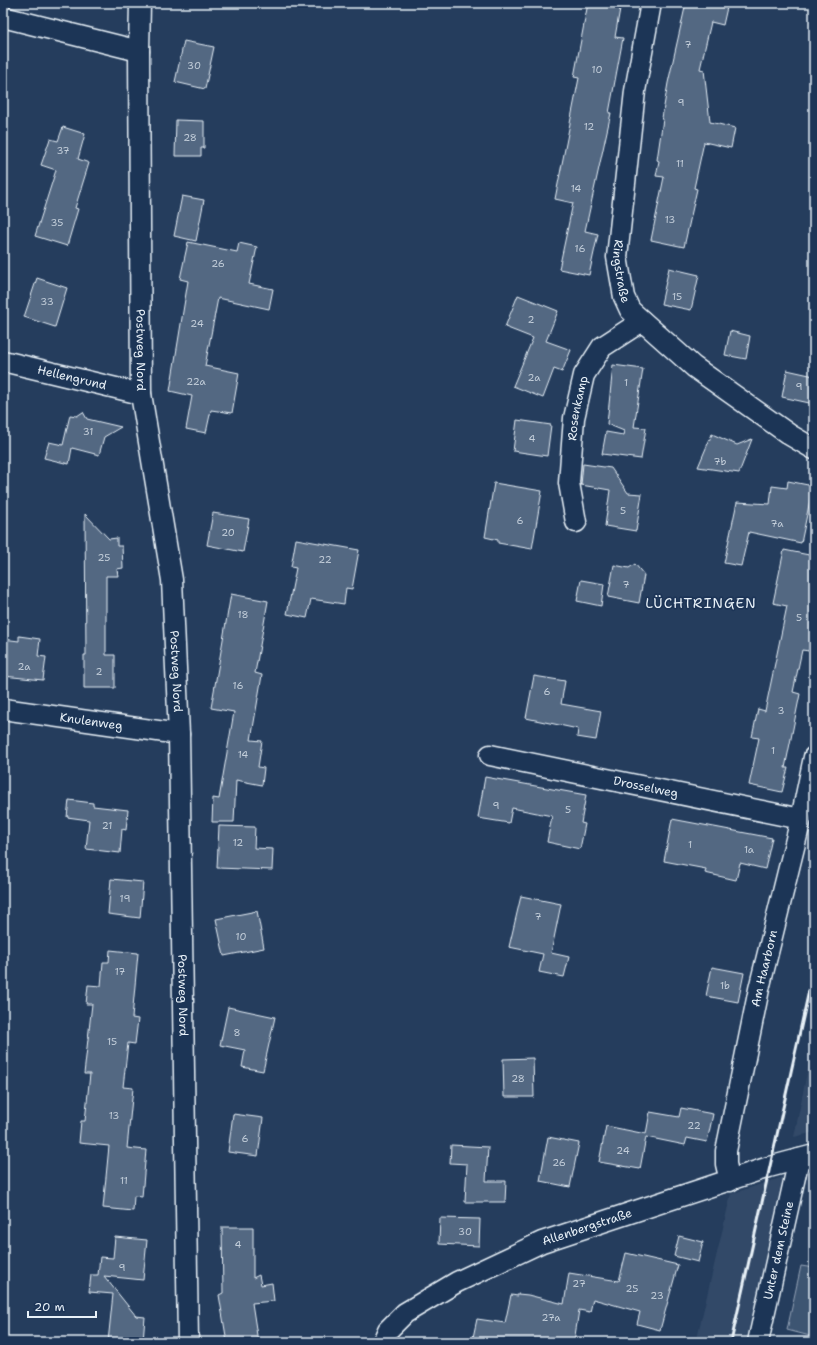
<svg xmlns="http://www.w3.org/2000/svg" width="817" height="1345" viewBox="0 0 817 1345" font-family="'Shantell Sans',sans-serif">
	<rect width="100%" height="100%" fill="#253d5d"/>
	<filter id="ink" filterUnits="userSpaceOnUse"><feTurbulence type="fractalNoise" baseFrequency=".025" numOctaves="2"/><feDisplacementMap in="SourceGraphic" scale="8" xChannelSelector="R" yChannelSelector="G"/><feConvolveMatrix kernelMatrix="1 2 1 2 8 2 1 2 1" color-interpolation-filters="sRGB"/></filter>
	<g filter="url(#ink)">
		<path fill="#334a68" d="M 814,1038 L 814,1132 L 794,1137 Z
			M 783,1177 L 747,1342 L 696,1342 L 731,1194 Z"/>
		<path fill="#3e5472" stroke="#93a2b5" d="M 801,1266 L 814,1268 L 814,1337 L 787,1330 Z"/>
		<path fill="#536782" stroke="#e8f1f8" d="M 588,3 L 621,3 L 615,37 L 623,38 L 609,113 L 611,113 L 585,231 L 598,234 L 589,275 L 559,269 L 573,203 L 555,199 L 579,78 L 574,77 Z
			M 686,3 L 728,3 L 723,25 L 711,22 L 700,69 L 704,70 L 710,122 L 735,128 L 731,148 L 704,142 L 694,188 L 697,189 L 684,247 L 651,240 L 664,177 L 656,176 L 659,161 L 657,160 L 663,119 L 662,118 L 668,83 Z
			M 184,41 L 214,47 L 205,89 L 175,82 Z
			M 176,120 L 204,121 L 204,148 L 201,148 L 201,156 L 175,156 Z
			M 63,127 L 85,134 L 78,159 L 89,163 L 75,208 L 78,209 L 67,246 L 35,236 L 56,170 L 41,165 L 50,139 L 58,141 Z
			M 182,196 L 204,200 L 196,241 L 174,236 Z
			M 188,242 L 237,252 L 239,243 L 257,247 L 249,284 L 273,289 L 269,309 L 218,298 L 205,366 L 239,373 L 232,413 L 211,410 L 206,433 L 186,429 L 192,396 L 170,391 L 188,281 L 180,279 Z
			M 669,268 L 699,275 L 691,310 L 661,304 Z
			M 37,278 L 67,288 L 55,327 L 24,317 Z
			M 518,295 L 558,311 L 546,341 L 571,350 L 562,372 L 554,369 L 543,398 L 513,386 L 533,338 L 505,327 Z
			M 730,331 L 750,336 L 746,359 L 725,355 Z
			M 613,365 L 643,369 L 634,427 L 646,428 L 641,459 L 602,454 L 606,432 L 623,435 L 624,431 L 607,424 Z
			M 787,370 L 814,376 L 814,404 L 782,397 Z
			M 83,412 L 87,419 L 121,427 L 104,437 L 99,455 L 72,448 L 69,464 L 44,458 L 49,442 L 63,445 L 70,415 L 77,416 Z
			M 517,420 L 551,425 L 547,456 L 513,451 Z
			M 712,434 L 737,445 L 752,439 L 739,473 L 698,467 Z
			M 583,464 L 611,468 L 628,493 L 642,494 L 636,531 L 605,526 L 610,490 L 581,485 Z
			M 788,481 L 813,486 L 801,543 L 749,532 L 741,566 L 724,563 L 737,502 L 770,504 L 772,486 L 787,488 Z
			M 494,483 L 542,491 L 532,549 L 498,543 L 498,540 L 485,537 Z
			M 213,513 L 249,519 L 243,552 L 207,545 Z
			M 85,514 L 109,539 L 117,538 L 117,546 L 122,546 L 123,568 L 117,569 L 118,576 L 106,576 L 106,655 L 115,655 L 115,688 L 84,688 L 84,655 L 86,655 Z
			M 296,539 L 359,550 L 352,589 L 346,588 L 344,604 L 311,599 L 307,618 L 287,614 L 296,568 L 291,567 Z
			M 784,550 L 814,556 L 814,627 L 809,651 L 802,650 L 793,692 L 800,694 L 785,768 L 788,768 L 782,792 L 749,785 L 759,738 L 752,737 L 758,709 L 765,711 L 787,606 L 773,603 Z
			M 635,564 L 644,575 L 639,603 L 608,597 L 614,565 L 629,568 Z
			M 581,580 L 604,584 L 601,606 L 577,601 Z
			M 231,594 L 268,601 L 255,673 L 262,675 L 251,740 L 262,741 L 258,767 L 264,768 L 262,785 L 236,780 L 234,822 L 212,822 L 213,798 L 219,799 L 234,712 L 211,708 Z
			M 19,636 L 40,639 L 38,656 L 46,657 L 43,680 L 3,676 L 3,639 L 19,641 Z
			M 534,676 L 565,681 L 561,704 L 601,711 L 596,740 L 577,737 L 578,729 L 526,718 Z
			M 485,777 L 586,795 L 581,823 L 585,824 L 580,849 L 547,842 L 552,816 L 512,808 L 509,823 L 478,818 Z
			M 69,800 L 93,803 L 93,806 L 128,810 L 126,830 L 122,829 L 120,853 L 86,849 L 89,820 L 67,817 Z
			M 672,819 L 772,838 L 765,869 L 740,863 L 736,880 L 705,873 L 706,869 L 664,861 Z
			M 219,826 L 255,827 L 254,848 L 273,849 L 272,870 L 217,868 Z
			M 111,879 L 143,882 L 140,918 L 108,914 Z
			M 521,896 L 561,904 L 551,953 L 569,957 L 564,977 L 539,972 L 543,954 L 509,947 Z
			M 257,911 L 264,948 L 224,956 L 216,919 Z
			M 110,950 L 138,953 L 132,1018 L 138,1019 L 135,1044 L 128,1043 L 123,1087 L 133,1088 L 127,1148 L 146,1150 L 142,1197 L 134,1196 L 133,1211 L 103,1208 L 109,1146 L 79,1143 L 81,1121 L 85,1121 L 90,1074 L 84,1074 L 92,1004 L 86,1004 L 88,985 L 101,986 L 103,962 L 109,962 Z
			M 712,967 L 744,973 L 738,1002 L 706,996 Z
			M 228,1007 L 275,1017 L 263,1071 L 242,1067 L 245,1050 L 220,1045 Z
			M 533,1058 L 534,1097 L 504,1097 L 503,1059 Z
			M 681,1108 L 713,1114 L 707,1142 L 687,1138 L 685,1145 L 646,1137 L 640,1169 L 599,1162 L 606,1126 L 646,1134 L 650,1112 L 679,1117 Z
			M 233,1114 L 263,1118 L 258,1156 L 228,1152 Z
			M 548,1137 L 579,1143 L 570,1187 L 540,1181 Z
			M 451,1145 L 488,1147 L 486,1181 L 506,1181 L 505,1202 L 465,1202 L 467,1164 L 450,1163 Z
			M 440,1218 L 480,1219 L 479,1246 L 439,1244 Z
			M 222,1227 L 253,1227 L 253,1278 L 259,1275 L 261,1285 L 272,1283 L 274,1301 L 252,1303 L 258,1342 L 227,1342 L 219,1295 L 223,1293 Z
			M 679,1236 L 703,1242 L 698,1262 L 674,1256 Z
			M 115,1237 L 147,1240 L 143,1280 L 104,1276 L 136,1316 L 145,1317 L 143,1342 L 108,1342 L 113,1294 L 89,1292 L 91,1275 L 98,1275 L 100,1257 L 113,1258 Z
			M 626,1253 L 678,1265 L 660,1330 L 637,1324 L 640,1312 L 593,1299 L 590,1312 L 579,1310 L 574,1342 L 472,1342 L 477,1319 L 505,1323 L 511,1295 L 518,1296 L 518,1294 L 528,1295 L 564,1304 L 569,1273 L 619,1281 Z"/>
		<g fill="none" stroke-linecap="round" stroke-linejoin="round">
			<defs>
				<g id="minor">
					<path id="s1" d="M 140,3 L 139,51 L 141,394 L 172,580 L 179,734 L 188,1342"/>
					<path id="s2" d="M 651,3 L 635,91 L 617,257 L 624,297 L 630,310 L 694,367 L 790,435 L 814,449"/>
					<path d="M 3,17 L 139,51"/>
					<path id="s3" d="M 3,361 L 141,394"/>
					<path id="s4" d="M 576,522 L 569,483 L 574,418 L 584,375 L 602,347 L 642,321"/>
					<path id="s5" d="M 3,709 L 179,734"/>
					<path id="s6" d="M 490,755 L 801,819"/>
					<path id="s7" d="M 730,1181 L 726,1164 L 726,1151 L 759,989 L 801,819 L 814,757"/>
					<path id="s8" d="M 383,1342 L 388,1330 L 405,1313 L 457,1282 L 542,1242 L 769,1167 L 814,1155"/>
					<path id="s9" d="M 758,1342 L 799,1159"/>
				</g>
			</defs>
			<use href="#minor" stroke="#e8f1f8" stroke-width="23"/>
			<use href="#minor" stroke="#1d3557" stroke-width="20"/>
			<path stroke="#e8f1f8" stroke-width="3" d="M 731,1342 L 814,968"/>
		</g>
	</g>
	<g text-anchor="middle" stroke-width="3.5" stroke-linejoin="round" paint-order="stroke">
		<g font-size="10" fill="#c3ceda">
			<text x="688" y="48">7</text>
			<text x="194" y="69">30</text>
			<text x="597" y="73">10</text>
			<text x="681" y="106">9</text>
			<text x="589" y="130">12</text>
			<text x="190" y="141">28</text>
			<text x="63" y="154">37</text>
			<text x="680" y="167">11</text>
			<text x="576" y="192">14</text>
			<text x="670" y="223">13</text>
			<text x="57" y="226">35</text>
			<text x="580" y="252">16</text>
			<text x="218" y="267">26</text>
			<text x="677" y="300">15</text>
			<text x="47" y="305">33</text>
			<text x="531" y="323">2</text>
			<text x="197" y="327">24</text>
			<text x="534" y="381">2a</text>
			<text x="196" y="385">22a</text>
			<text x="626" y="386">1</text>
			<text x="799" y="390">9</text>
			<text x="88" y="435">31</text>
			<text x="532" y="442">4</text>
			<text x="720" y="465">7b</text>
			<text x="623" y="514">5</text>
			<text x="520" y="524">6</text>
			<text x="777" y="527">7a</text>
			<text x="228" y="536">20</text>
			<text x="104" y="561">25</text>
			<text x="325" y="563">22</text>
			<text x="626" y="588">7</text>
			<text x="243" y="618">18</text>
			<text x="799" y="621">5</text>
			<text x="24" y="670">2a</text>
			<text x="99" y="675">2</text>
			<text x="238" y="689">16</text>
			<text x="547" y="695">6</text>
			<text x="781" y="714">3</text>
			<text x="773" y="754">1</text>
			<text x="243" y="758">14</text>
			<text x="496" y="809">9</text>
			<text x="568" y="813">5</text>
			<text x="107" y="829">21</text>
			<text x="238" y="846">12</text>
			<text x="690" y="848">1</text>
			<text x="749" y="853">1a</text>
			<text x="125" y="902">19</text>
			<text x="538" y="920">7</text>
			<text x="241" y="940">10</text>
			<text x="120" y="975">17</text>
			<text x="725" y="989">1b</text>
			<text x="237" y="1036">8</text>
			<text x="112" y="1045">15</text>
			<text x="518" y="1082">28</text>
			<text x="114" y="1119">13</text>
			<text x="694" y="1129">22</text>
			<text x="245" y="1142">6</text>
			<text x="623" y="1154">24</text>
			<text x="559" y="1166">26</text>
			<text x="124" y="1184">11</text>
			<text x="465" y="1235">30</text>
			<text x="238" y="1248">4</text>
			<text x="122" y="1271">9</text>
			<text x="579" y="1287">27</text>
			<text x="632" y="1292">25</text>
			<text x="657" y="1299">23</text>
			<text x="551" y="1321">27a</text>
		</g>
		<g font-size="12" fill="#e8f1f8" stroke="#1d3557">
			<text dy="4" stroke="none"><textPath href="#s2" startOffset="271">Ringstraße</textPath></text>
			<text dy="4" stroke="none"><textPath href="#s1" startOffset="347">Postweg Nord</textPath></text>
			<text dy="4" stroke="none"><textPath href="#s3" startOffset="71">Hellengrund</textPath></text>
			<text dy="4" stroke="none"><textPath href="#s4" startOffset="115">Rosenkamp</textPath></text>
			<text dy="4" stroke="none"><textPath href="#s1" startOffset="671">Postweg Nord</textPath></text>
			<text dy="4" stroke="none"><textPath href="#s5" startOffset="89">Knulenweg</textPath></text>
			<text dy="4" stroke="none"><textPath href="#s6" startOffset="159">Drosselweg</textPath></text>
			<text dy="4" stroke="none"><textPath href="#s7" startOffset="217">Am Haarborn</textPath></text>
			<text dy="4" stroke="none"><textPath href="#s1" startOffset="995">Postweg Nord</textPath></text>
			<text dy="4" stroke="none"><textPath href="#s8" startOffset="239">Allenbergstraße</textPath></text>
			<text dy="4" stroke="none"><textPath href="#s9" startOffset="94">Unter dem Steine</textPath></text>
		</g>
		<g font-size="14" letter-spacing="1" fill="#e8f1f8" stroke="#1d3557">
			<text x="701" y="608">LÜCHTRINGEN</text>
		</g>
	</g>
	<rect width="817" height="1345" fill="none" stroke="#1d3557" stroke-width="16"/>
	<rect x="8" y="8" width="801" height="1329" fill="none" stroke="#e8f1f8" stroke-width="1.5" filter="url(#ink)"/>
	<path d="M28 1311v6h68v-6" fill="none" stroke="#e8f1f8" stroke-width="2"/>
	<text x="34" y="1311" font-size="12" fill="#e8f1f8" stroke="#1d3557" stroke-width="3" paint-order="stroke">20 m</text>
</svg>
